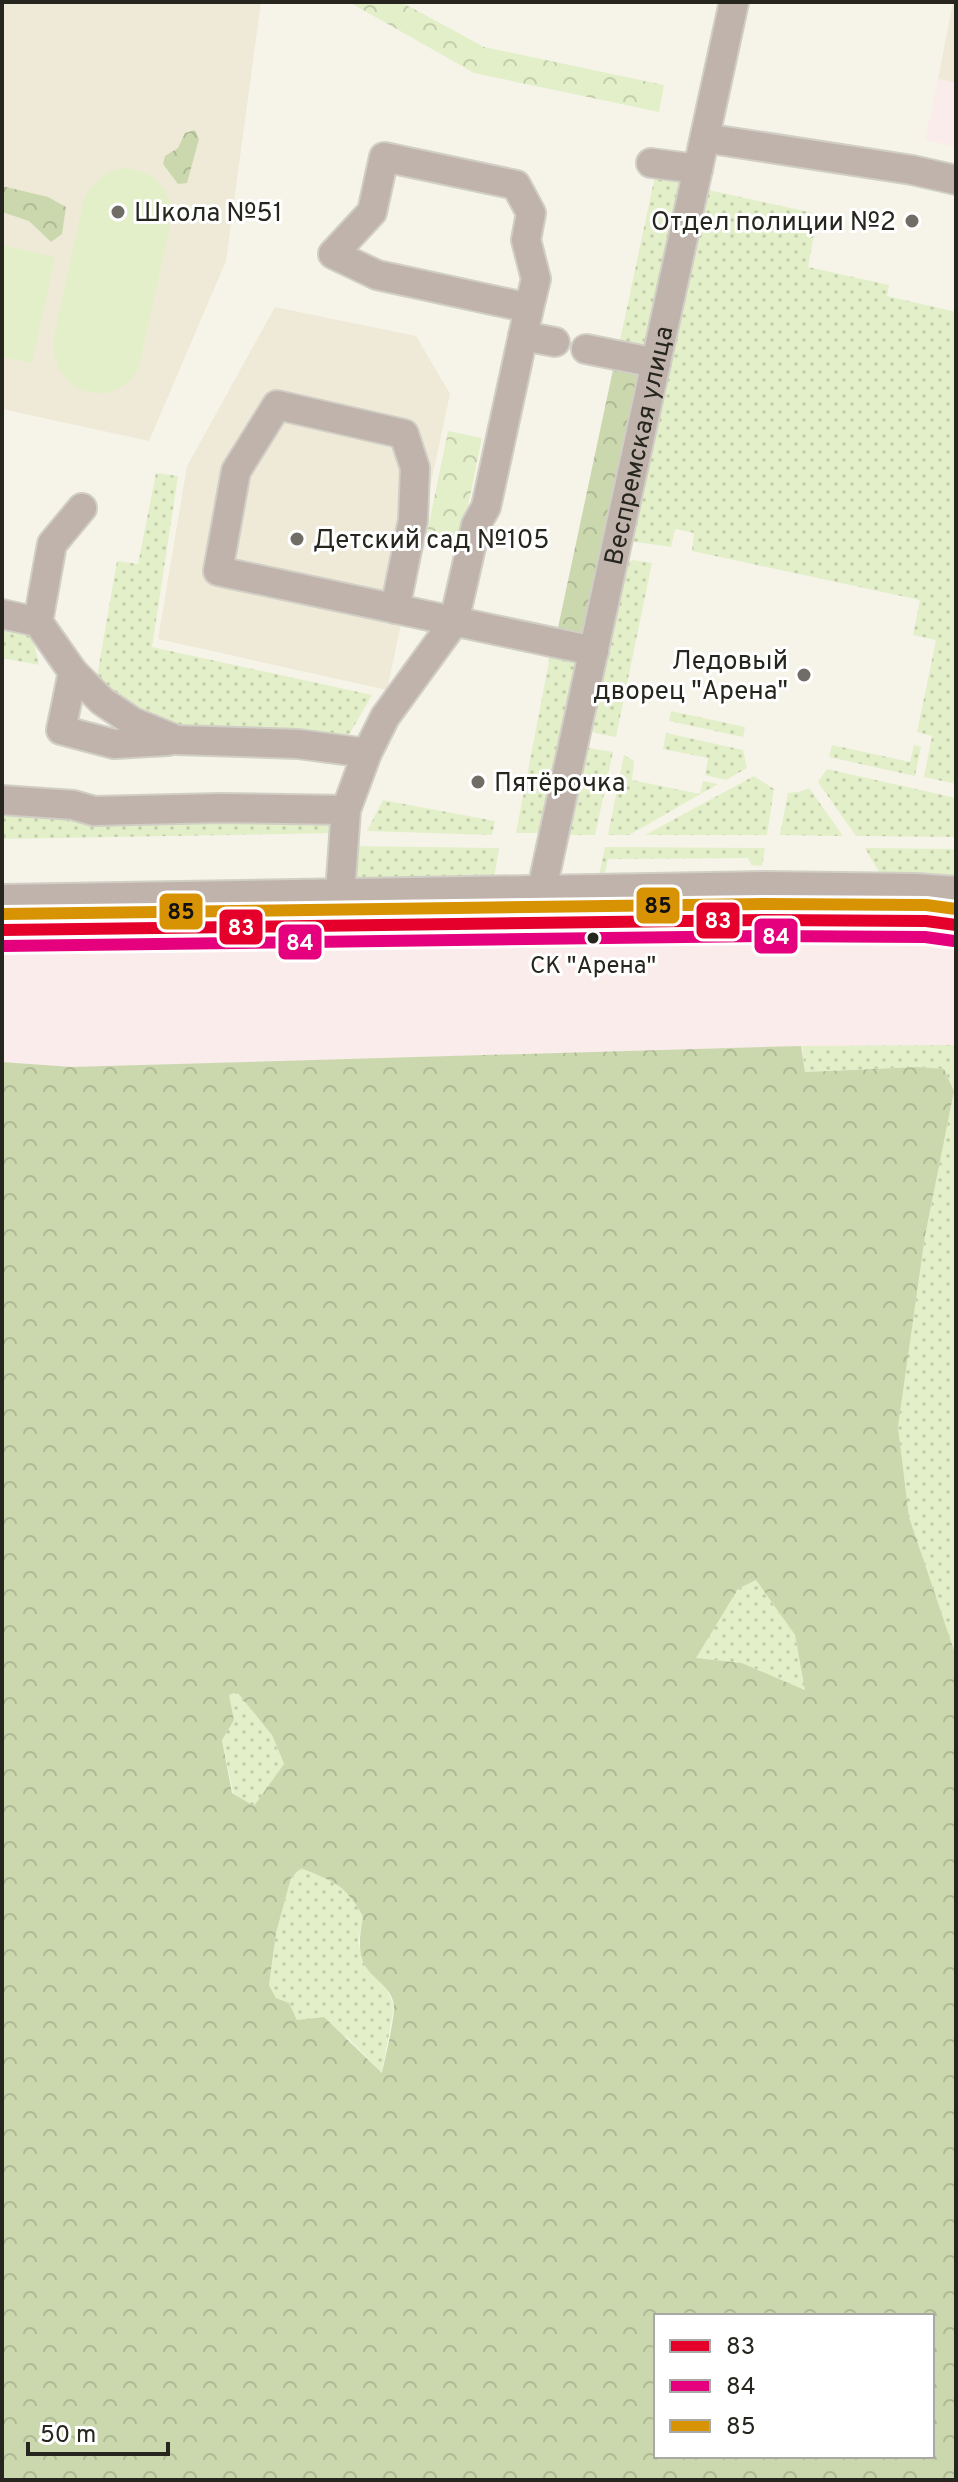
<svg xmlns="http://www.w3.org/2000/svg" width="958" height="2482" viewBox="0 0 958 2482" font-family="Overpass,sans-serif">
	<defs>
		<pattern id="grass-dots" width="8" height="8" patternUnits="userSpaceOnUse" patternTransform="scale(2)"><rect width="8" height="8" fill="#e3efc9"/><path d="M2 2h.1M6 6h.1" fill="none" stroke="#c3cdac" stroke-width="1.8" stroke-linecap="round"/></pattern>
		<pattern id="forest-crowns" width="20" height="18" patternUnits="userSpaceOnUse" patternTransform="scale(2)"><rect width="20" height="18" fill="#cbd8ae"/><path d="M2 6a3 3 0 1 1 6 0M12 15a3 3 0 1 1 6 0" fill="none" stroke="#aeb995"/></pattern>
		<pattern id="park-crowns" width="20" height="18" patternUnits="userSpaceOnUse" patternTransform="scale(2)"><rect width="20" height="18" fill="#e3efc9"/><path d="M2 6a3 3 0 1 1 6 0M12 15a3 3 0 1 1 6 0" fill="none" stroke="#c3cdac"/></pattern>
	</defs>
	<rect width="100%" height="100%" fill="#f6f4e9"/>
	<path fill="#efead7" d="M 2,2 L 261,2 L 226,261 L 149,441 L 2,409 Z
		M 953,2 L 956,2 L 956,83 L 938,79 Z
		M 275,307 L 416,336 L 450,394 L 387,690 L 158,639 L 187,466 Z"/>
	<path fill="#f9ecea" d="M 938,79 L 956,83 L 956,147 L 925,140 Z
		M 931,932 L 956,937 L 956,1283 L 2,1099 L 2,946 L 327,938 Z"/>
	<path fill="url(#grass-dots)" d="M 656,171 L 689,174 L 650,356 L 618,350 Z
		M 704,189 L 818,214 L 808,267 L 889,285 L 887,296 L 956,312 L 956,784 L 924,777 L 932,736 L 917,732 L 936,640 L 913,635 L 920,600 L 692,551 L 694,533 L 675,529 L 671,547 L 629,541 Z
		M 156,473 L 178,476 L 152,647 L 372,695 L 346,740 L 178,732 L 95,688 L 117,561 L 138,564 Z
		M 633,560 L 652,563 L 616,737 L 595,733 L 587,726 L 623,565 Z
		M 2,624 L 31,630 L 39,665 L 2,658 Z
		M 551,651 L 578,658 L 538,833 L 516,833 Z
		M 671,711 L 745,727 L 743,737 L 669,721 Z
		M 666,733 L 743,750 L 747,768 L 726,780 L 705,775 L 708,758 L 663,749 Z
		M 832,745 L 910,762 L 914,745 L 921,747 L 915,776 L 829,757 Z
		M 589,748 L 613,752 L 595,835 L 562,835 L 584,751 Z
		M 624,755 L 634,761 L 632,780 L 700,794 L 703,781 L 718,784 L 629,835 L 608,835 Z
		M 827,769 L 956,798 L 956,837 L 856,836 L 818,782 Z
		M 754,776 L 774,789 L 767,835 L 645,835 Z
		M 809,788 L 843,836 L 780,835 L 788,793 L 799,792 Z
		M 383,800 L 495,821 L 492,835 L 367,831 Z
		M 2,808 L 337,816 L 336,833 L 2,839 Z
		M 349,846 L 499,848 L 493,884 L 346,886 Z
		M 605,847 L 765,848 L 762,866 L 751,865 L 749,858 L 608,859 L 605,873 L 599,876 Z
		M 865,848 L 956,849 L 956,878 L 886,875 L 879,872 Z
		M 585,900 L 956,900 L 956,914 L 579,910 L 579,903 Z
		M 486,902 L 487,911 L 2,922 L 2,908 Z
		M 956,1045 L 956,1656 L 909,1517 L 898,1427 L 925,1236 L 954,1091 L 944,1069 L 918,1067 L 805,1072 L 802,1046 Z
		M 756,1580 L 795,1635 L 806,1690 L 742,1663 L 695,1658 L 738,1589 Z
		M 237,1691 L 272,1735 L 284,1765 L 254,1807 L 233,1793 L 222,1739 L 234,1720 L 229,1695 Z
		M 301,1868 C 336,1883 343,1883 363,1916 L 358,1943 L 367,1969 L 386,1987 L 394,2006 L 382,2073 L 348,2038 L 297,2020 L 289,2003 L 276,1998 L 269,1985 L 276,1933 L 291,1878 Z"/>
	<path fill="url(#forest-crowns)" fill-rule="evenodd" d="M 195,130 L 199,139 L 187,183 L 178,184 L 163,164 L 165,156 L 178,148 L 185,133 Z
		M 2,186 L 48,197 L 66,207 L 62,234 L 51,242 L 29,221 L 2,212 Z
		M 614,365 L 645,372 L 583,642 L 556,637 Z
		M 801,1046 L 805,1072 L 918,1067 L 944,1069 L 954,1091 L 925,1236 L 898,1427 L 909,1517 L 956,1656 L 956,2480 L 2,2480 L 2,1062 L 71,1067 ZM 756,1580 L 795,1635 L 805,1690 L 742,1663 L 696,1658 L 738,1589 ZM 237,1692 L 272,1735 L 284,1764 L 254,1806 L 232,1793 L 222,1740 L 234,1720 L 229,1695 ZM 301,1868 C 336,1883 343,1883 363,1916 C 360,1935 356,1954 368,1970 C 378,1982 391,1988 394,2005 C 395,2017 385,2059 382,2073 L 324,2017 L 297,2020 L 289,2003 L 276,1998 L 269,1985 L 276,1933 L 291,1878 ZM 656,2316 L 932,2316 L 932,2456 L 656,2456 Z"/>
	<path fill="url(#park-crowns)" d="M 349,2 L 401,2 L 484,47 L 664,85 L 659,112 L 474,73 Z
		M 448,431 L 482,438 L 460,545 L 426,538 Z"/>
	<path fill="#e3efc9" d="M 121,168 C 152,169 170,186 172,217 L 138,370 C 110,413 53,392 53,342 L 83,202 C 92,183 101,174 121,168 Z
		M 2,245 L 55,257 L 32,363 L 2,357 Z"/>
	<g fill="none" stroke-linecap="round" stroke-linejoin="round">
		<defs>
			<g id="minor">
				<path d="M 705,138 L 912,170 L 956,180"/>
				<path d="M 651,163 L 698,169"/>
				<path d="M 523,336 L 555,342"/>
				<path d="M 586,349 L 656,363"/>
				<path d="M 395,609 L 413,520 L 415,468 L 404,434 L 277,405 L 236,471 L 218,571 L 594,651"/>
				<path d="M 2,614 L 38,622 L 73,672 L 102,701 L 133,722 L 177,740 L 298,744 L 367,753"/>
				<path d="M 38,622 L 52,544 L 82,508"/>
				<path d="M 73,672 L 61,730 L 114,744 L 168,741"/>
				<path d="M 2,800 L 73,805 L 94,811 L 221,808 L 346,810"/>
				<path d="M 340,893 L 346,810 L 367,753 L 385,717 L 454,622 L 476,525 L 486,507 L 529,308 L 536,279 L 526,240 L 531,213 L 516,185 L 384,157 L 372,212 L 333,254 L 377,275 L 529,308"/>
				<path d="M 2,899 L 765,886 L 915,888 L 956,891"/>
				<path id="s1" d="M 543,905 L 542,889 L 734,2"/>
				<path d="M 2,930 L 765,920 L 926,921 L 956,925"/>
			</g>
		</defs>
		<use href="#minor" stroke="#d0cec5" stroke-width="32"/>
		<use href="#minor" stroke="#c0b3ac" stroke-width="28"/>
		<defs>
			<path id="bus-1" d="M 2,930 L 765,920 L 926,921 L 956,925"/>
			<path id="bus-2" d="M 2,946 L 765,936 L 925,937 L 954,941"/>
			<path id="bus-3" d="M 2,914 L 765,904 L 926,905 L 956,909"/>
		</defs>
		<use href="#bus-1" stroke="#fff" stroke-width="18"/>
		<use href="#bus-2" stroke="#fff" stroke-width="18"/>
		<use href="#bus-3" stroke="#fff" stroke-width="18"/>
		<use href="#bus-1" stroke="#e4002b" stroke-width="12"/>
		<use href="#bus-2" stroke="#e5007d" stroke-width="12"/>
		<use href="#bus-3" stroke="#d89304" stroke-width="12"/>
	</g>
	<g fill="#6f6d65" stroke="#fff" stroke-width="3">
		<circle cx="118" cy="212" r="8"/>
		<circle cx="912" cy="221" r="8"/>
		<circle cx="297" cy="539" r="8"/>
		<circle cx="804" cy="675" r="8"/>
		<circle cx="478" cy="782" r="8"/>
	</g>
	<circle fill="#26251e" stroke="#fff" stroke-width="3" cx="593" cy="938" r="7"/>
	<g text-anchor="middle" stroke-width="6" stroke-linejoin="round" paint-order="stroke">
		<g font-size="24" fill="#26251e" stroke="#fff">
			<text x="593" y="973">СК "Арена"</text>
		</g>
		<g font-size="26" fill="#26251e" stroke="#fff" text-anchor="start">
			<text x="134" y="221">Школа №51</text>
			<text x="896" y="230" text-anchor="end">Отдел полиции №2</text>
			<text x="313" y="548">Детский сад №105</text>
			<text x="788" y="669" text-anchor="end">Ледовый<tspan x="788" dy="30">дворец "Арена"</tspan></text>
			<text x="494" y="791">Пятёрочка</text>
		</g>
		<g font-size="26" fill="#26251e" stroke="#fff">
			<text dy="9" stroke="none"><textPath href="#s1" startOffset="470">Веспремская улица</textPath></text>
		</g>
	</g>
	<g stroke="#fff" stroke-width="3">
		<rect x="635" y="886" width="46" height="39" rx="8" fill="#d89304"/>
		<rect x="158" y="892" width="46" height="39" rx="8" fill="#d89304"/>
		<rect x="695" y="901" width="46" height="39" rx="8" fill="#e4002b"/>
		<rect x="218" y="908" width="46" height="38" rx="8" fill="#e4002b"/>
		<rect x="753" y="917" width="46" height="38" rx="8" fill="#e5007d"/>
		<rect x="277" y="923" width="46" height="38" rx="8" fill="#e5007d"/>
	</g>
	<g font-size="22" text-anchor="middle" font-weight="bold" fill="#fff">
		<text x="718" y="928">83</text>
		<text x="241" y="935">83</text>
		<text x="776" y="944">84</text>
		<text x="300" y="950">84</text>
	</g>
	<g font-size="22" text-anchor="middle" font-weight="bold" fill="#111">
		<text x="658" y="913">85</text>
		<text x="181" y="919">85</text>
	</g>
	<rect width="958" height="2482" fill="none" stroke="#26251e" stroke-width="8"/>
	<rect x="654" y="2314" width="280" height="144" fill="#ffffff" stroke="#a8a8a5" stroke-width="2"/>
	<rect x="670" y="2340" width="40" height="12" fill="#e4002b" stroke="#a8a8a5" stroke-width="2"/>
	<text x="726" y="2354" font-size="24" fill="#26251e">83</text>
	<rect x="670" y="2380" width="40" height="12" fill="#e5007d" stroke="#a8a8a5" stroke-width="2"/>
	<text x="726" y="2394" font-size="24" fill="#26251e">84</text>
	<rect x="670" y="2420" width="40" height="12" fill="#d89304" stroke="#a8a8a5" stroke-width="2"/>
	<text x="726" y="2434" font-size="24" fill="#26251e">85</text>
	<path d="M28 2442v12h140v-12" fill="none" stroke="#26251e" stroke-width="4"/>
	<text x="40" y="2442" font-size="24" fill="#26251e" stroke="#ffffff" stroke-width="6" paint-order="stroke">50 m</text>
</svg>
